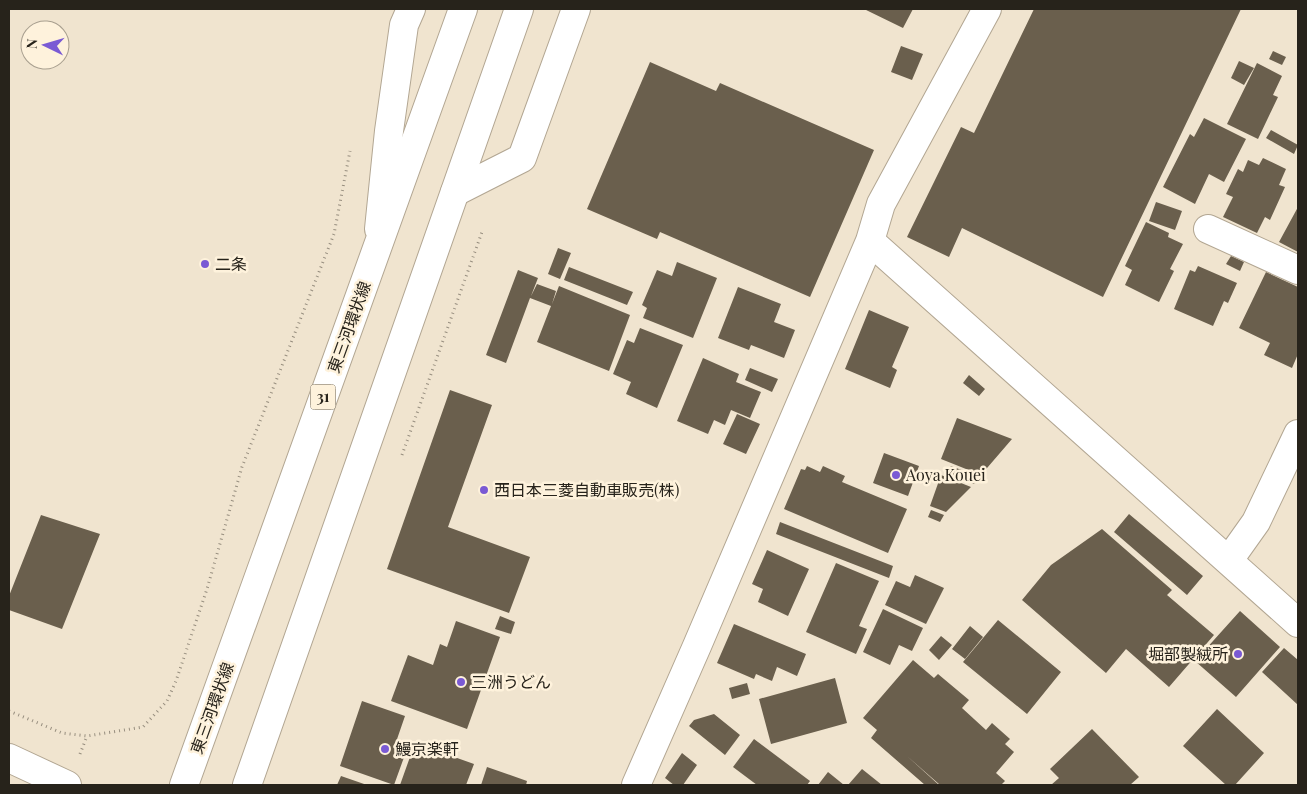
<svg xmlns="http://www.w3.org/2000/svg" width="1307" height="794" viewBox="0 0 1307 794" font-family="'Playfair Display','Noto Sans JP',serif">
	<rect width="100%" height="100%" fill="#f0e4cf"/>
	<path fill="#6a5f4d" d="M 864,9 L 913,9 L 903,28 Z
		M 1034,9 L 1241,9 L 1103,297 L 962,228 L 949,257 L 907,237 L 961,127 L 974,133 Z
		M 901,46 L 923,54 L 912,80 L 891,72 Z
		M 1273,51 L 1286,57 L 1282,65 L 1269,59 Z
		M 1239,61 L 1254,68 L 1244,85 L 1231,78 Z
		M 650,62 L 716,91 L 720,83 L 874,150 L 810,297 L 660,232 L 657,239 L 587,209 Z
		M 1257,63 L 1282,76 L 1273,95 L 1278,97 L 1258,139 L 1227,124 Z
		M 1204,118 L 1246,139 L 1224,182 L 1209,174 L 1195,204 L 1163,187 L 1190,134 L 1194,137 Z
		M 1271,130 L 1298,145 L 1294,154 L 1266,138 Z
		M 1263,158 L 1286,169 L 1279,185 L 1285,187 L 1270,220 L 1265,217 L 1257,233 L 1223,217 L 1233,197 L 1226,194 L 1238,169 L 1243,172 L 1248,160 L 1259,165 Z
		M 1156,202 L 1182,211 L 1175,230 L 1149,221 Z
		M 1298,207 L 1298,252 L 1279,242 Z
		M 1146,222 L 1169,233 L 1168,237 L 1183,244 L 1170,269 L 1174,271 L 1159,302 L 1125,285 L 1132,270 L 1125,266 Z
		M 558,248 L 571,253 L 560,279 L 548,274 Z
		M 1231,256 L 1244,262 L 1240,271 L 1226,264 Z
		M 677,262 L 717,278 L 693,338 L 643,318 L 647,308 L 642,305 L 657,270 L 672,276 Z
		M 1198,266 L 1237,283 L 1228,303 L 1224,301 L 1213,326 L 1174,309 L 1190,270 L 1195,272 Z
		M 569,267 L 633,292 L 627,305 L 564,280 Z
		M 518,270 L 538,278 L 531,296 L 537,284 L 556,291 L 552,304 L 559,286 L 630,315 L 609,371 L 537,342 L 551,306 L 530,298 L 506,363 L 486,355 Z
		M 1266,272 L 1298,287 L 1298,354 L 1292,368 L 1264,355 L 1270,343 L 1239,328 Z
		M 738,287 L 781,304 L 774,322 L 795,330 L 784,358 L 751,345 L 749,350 L 718,338 Z
		M 869,310 L 909,327 L 892,367 L 897,370 L 890,388 L 845,369 Z
		M 640,328 L 683,345 L 657,408 L 626,394 L 631,382 L 613,374 L 627,340 L 634,343 Z
		M 703,358 L 739,374 L 736,382 L 761,392 L 750,418 L 731,410 L 725,425 L 714,420 L 708,434 L 677,421 Z
		M 750,368 L 778,379 L 772,392 L 745,380 Z
		M 969,375 L 985,389 L 979,396 L 963,383 Z
		M 450,390 L 492,405 L 448,527 L 530,557 L 509,613 L 387,569 Z
		M 737,414 L 760,424 L 746,454 L 723,444 Z
		M 957,418 L 1012,439 L 981,475 L 941,459 Z
		M 884,453 L 919,466 L 908,496 L 873,483 Z
		M 807,466 L 820,472 L 823,466 L 845,476 L 842,482 L 907,509 L 888,553 L 784,509 L 801,469 L 805,470 Z
		M 951,466 L 977,476 L 974,484 L 947,473 Z
		M 941,475 L 971,487 L 946,512 L 930,506 Z
		M 931,510 L 944,515 L 940,522 L 928,517 Z
		M 1129,514 L 1203,576 L 1187,595 L 1114,532 Z
		M 41,515 L 100,534 L 62,629 L 9,610 L 9,596 Z
		M 780,522 L 893,566 L 889,578 L 776,534 Z
		M 1102,529 L 1172,590 L 1167,595 L 1214,635 L 1169,687 L 1126,649 L 1106,673 L 1022,600 L 1051,565 Z
		M 767,550 L 809,569 L 788,616 L 758,602 L 763,589 L 752,584 Z
		M 836,563 L 879,581 L 859,626 L 867,629 L 856,654 L 806,632 Z
		M 915,575 L 944,588 L 926,624 L 885,605 L 896,581 L 910,587 Z
		M 883,609 L 923,628 L 912,651 L 899,645 L 890,665 L 863,652 Z
		M 1240,611 L 1280,647 L 1236,697 L 1195,661 Z
		M 500,616 L 515,622 L 511,634 L 495,629 Z
		M 998,620 L 1061,672 L 1027,714 L 963,662 Z
		M 456,621 L 500,637 L 467,729 L 391,701 L 408,655 L 433,665 L 440,644 L 447,647 Z
		M 734,624 L 806,654 L 797,676 L 777,667 L 772,681 L 756,674 L 754,679 L 717,663 Z
		M 970,626 L 983,637 L 965,659 L 952,649 Z
		M 941,636 L 952,645 L 939,660 L 929,650 Z
		M 1284,648 L 1298,660 L 1298,705 L 1262,672 Z
		M 913,660 L 934,678 L 938,674 L 969,700 L 962,708 L 986,730 L 992,723 L 1010,739 L 1005,744 L 1014,752 L 996,773 L 1005,781 L 1001,785 L 940,785 L 907,756 L 939,785 L 925,785 L 871,738 L 877,730 L 863,718 Z
		M 835,678 L 847,723 L 771,744 L 759,699 Z
		M 747,683 L 750,694 L 732,699 L 729,688 Z
		M 362,701 L 405,716 L 395,745 L 407,749 L 394,785 L 340,766 Z
		M 1217,709 L 1264,753 L 1235,785 L 1226,785 L 1183,746 Z
		M 714,714 L 740,735 L 725,755 L 689,726 L 694,720 Z
		M 1092,729 L 1139,777 L 1130,785 L 1051,785 L 1059,778 L 1050,769 Z
		M 754,739 L 810,781 L 807,785 L 757,785 L 733,767 Z
		M 415,743 L 474,764 L 466,785 L 400,785 Z
		M 682,753 L 697,765 L 683,785 L 674,785 L 665,778 Z
		M 487,767 L 527,781 L 526,785 L 481,785 Z
		M 862,769 L 882,785 L 848,785 Z
		M 828,772 L 844,785 L 818,785 Z
		M 341,776 L 367,785 L 337,785 Z"/>
	<g fill="none" stroke-linecap="round" stroke-linejoin="round">
		<defs>
			<path id="minor" d="M 455,192 L 522,158 L 576,9
				M 379,229 L 389,131 L 404,25 L 411,9
				M 1208,229 L 1298,270
				M 870,241 L 1298,623
				M 1229,560 L 1256,522 L 1298,434
				M 9,758 L 67,785
				M 636,785 L 697,646 L 870,241 L 881,204 L 987,9"/>
			<path id="major" d="M 184,785 L 463,9
				M 247,785 L 519,9"/>
		</defs>
		<use href="#minor" stroke="#b2a692" stroke-width="30"/>
		<use href="#major" stroke="#b2a692" stroke-width="30"/>
		<path stroke="#978e7f" stroke-width="3" stroke-dasharray="1 4" stroke-linecap="butt" d="M 402,455 L 482,232
			M 9,711 L 62,733 L 87,736 L 143,727 L 167,701 L 176,681 L 207,589 L 242,467 L 334,234 L 350,151
			M 80,754 L 87,736"/>
		<use href="#minor" stroke="#fff" stroke-width="28"/>
		<use href="#major" stroke="#fff" stroke-width="28"/>
	</g>
	<g fill="#7a5ad4" stroke="#fef2dc" stroke-width="2">
		<circle cx="205" cy="264" r="5"/>
		<circle cx="896" cy="475" r="5"/>
		<circle cx="484" cy="490" r="5"/>
		<circle cx="1238" cy="654" r="5"/>
		<circle cx="461" cy="682" r="5"/>
		<circle cx="385" cy="749" r="5"/>
	</g>
	<g text-anchor="middle" stroke-width="5" stroke-linejoin="round" paint-order="stroke">
		<rect fill="#fef2dc" stroke="#686155" stroke-width="1" x="310.5" y="384.5" width="25" height="25" rx="4"/>
		<g font-size="15" font-weight="bold" fill="#27231b">
			<text x="323" y="402">31</text>
		</g>
		<g font-size="16" fill="#27231b" stroke="#fef2dc" text-anchor="start">
			<text x="215" y="270">二条</text>
			<text x="906" y="481">Aoya Kouei</text>
			<text x="494" y="496">西日本三菱自動車販売(株)</text>
			<text x="1228" y="660" text-anchor="end">堀部製絨所</text>
			<text x="471" y="688">三洲うどん</text>
			<text x="395" y="755">鰻京楽軒</text>
		</g>
		<g font-size="16" fill="#27231b" stroke="#fef2dc">
			<text transform="translate(349 327) rotate(-70)" y="6">東三河環状線</text>
			<text transform="translate(212 708) rotate(-70)" y="6">東三河環状線</text>
		</g>
	</g>
	<rect width="1307" height="794" fill="none" stroke="#27231b" stroke-width="20"/>
	<g transform="translate(45 45) rotate(275)"><circle r="24" fill="#fef2dc" stroke="#a89f8f"/>
	<path d="M0-4L9 19L0 12L-9 19Z" fill="#7a5ad4"/>
	<text y="-8" font-size="14" font-weight="bold" text-anchor="middle" fill="#27231b">N</text>
	</g>
</svg>
